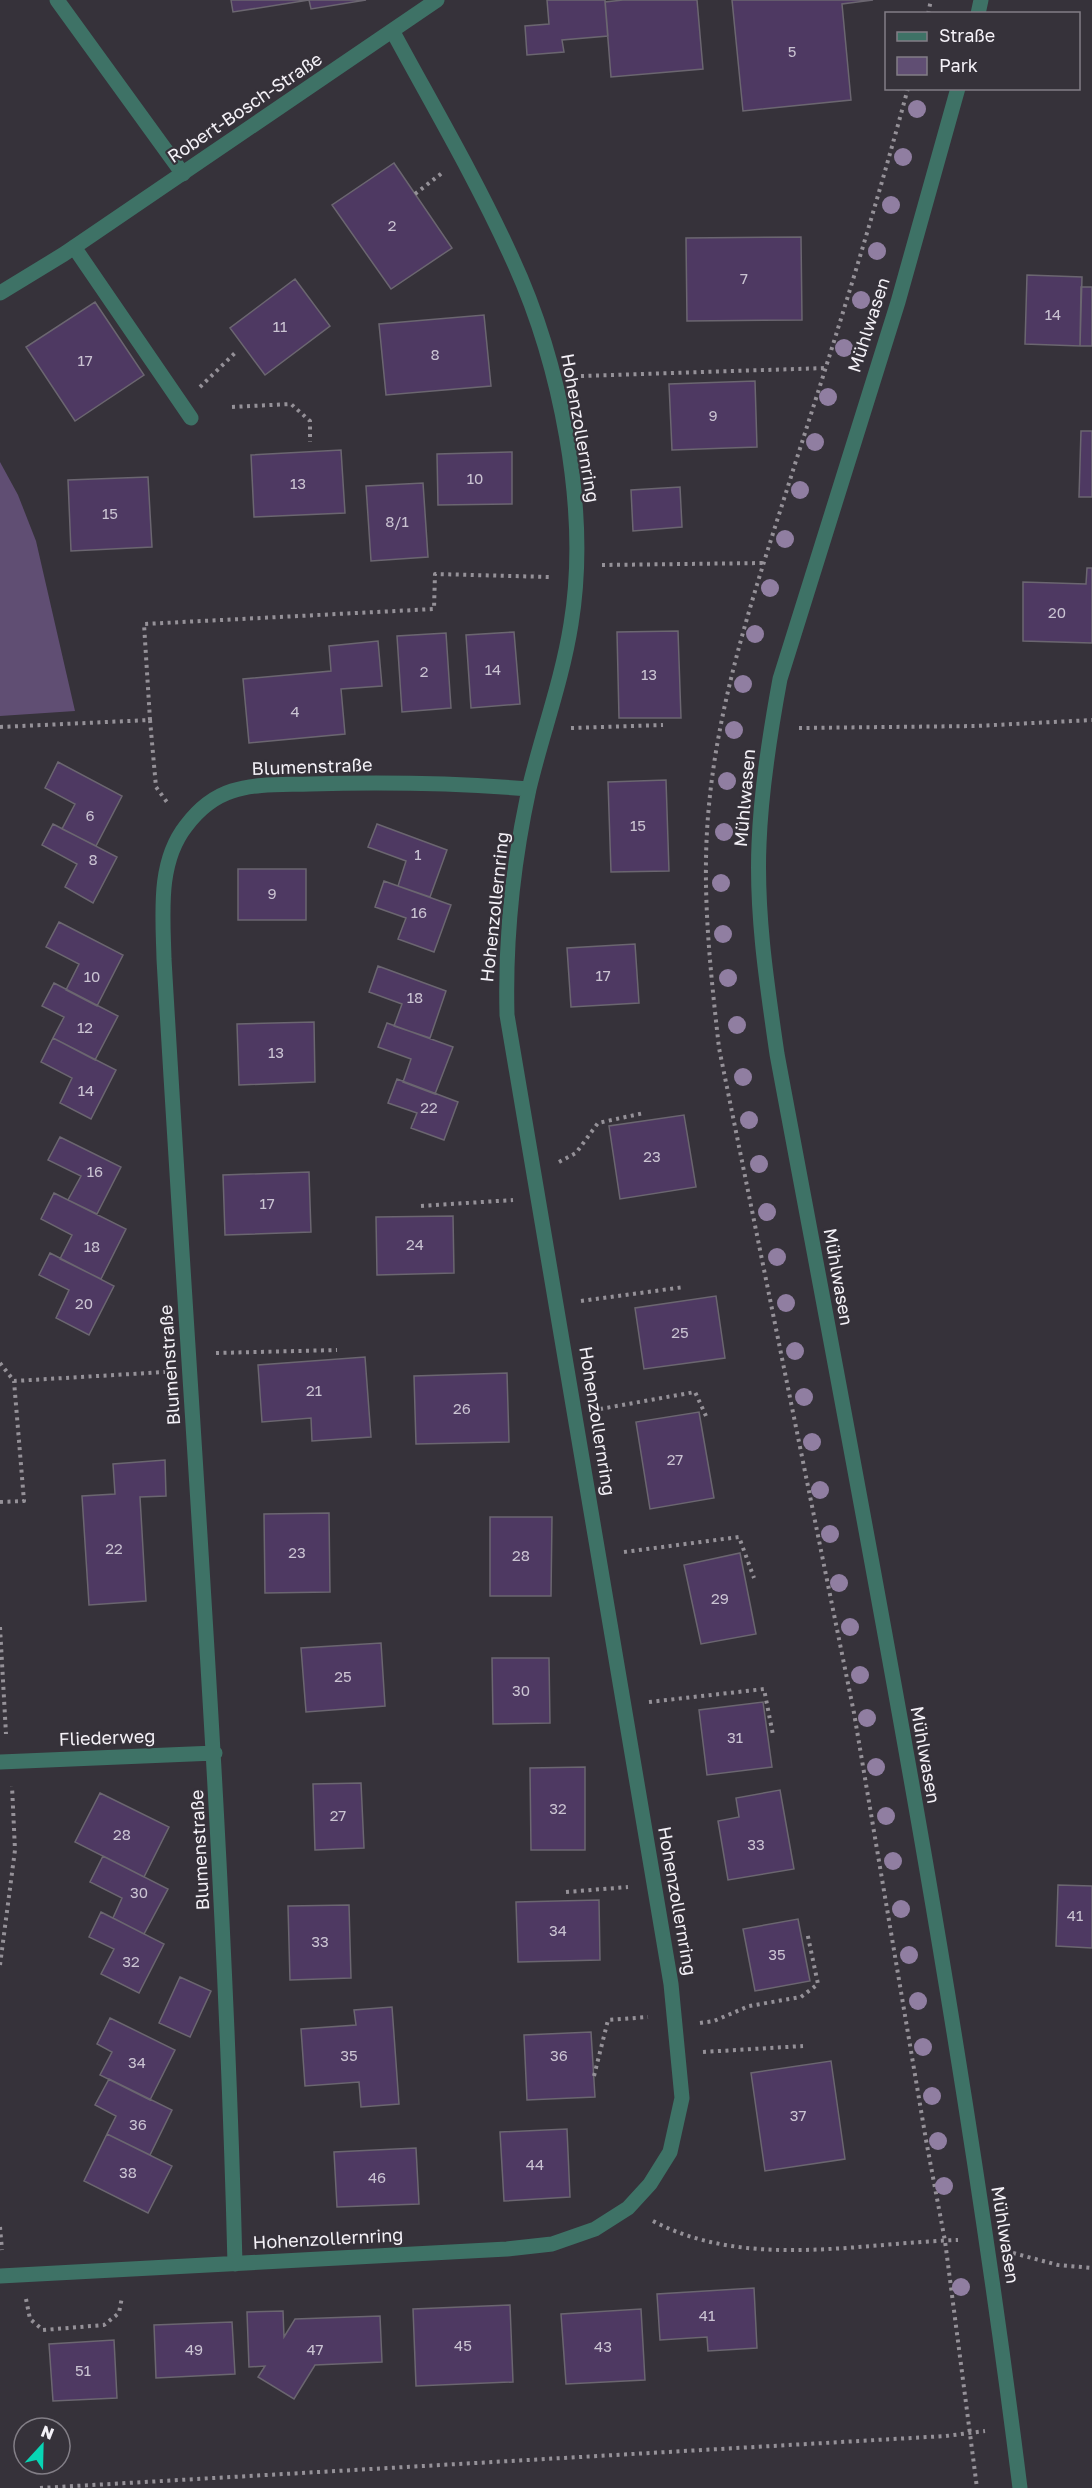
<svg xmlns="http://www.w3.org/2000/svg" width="1092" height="2488" viewBox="0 0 1092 2488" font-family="'Golos Text',sans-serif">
	<rect width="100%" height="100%" fill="#36323a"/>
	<path fill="#604e73" d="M 0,462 L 18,495 L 36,541 L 75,711 L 0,716 Z"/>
	<path fill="#4e3962" stroke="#6b6670" stroke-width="1.5" d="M 231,0 L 309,0 L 233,12 Z
		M 309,0 L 366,0 L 311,9 Z
		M 547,0 L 605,0 L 608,36 L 562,40 L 564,52 L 527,55 L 525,26 L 549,24 Z
		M 623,0 L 697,0 L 703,69 L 611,77 L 605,2 Z
		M 732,0 L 873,0 L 842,4 L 851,100 L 743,111 Z
		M 394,163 L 452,248 L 391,289 L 332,205 Z
		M 801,237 L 802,320 L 687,321 L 686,238 Z
		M 1027,275 L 1082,277 L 1080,346 L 1025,344 Z
		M 295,279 L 330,326 L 265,375 L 230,328 Z
		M 1081,287 L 1092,287 L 1092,346 L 1080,346 Z
		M 95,302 L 144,375 L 75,421 L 26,347 Z
		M 484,315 L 491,386 L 386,395 L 379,324 Z
		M 755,381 L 757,447 L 672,450 L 669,384 Z
		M 1081,431 L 1092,431 L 1092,497 L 1079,497 Z
		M 341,450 L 345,513 L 254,517 L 251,455 Z
		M 512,452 L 512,504 L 438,505 L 437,454 Z
		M 148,477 L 152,547 L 71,551 L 68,480 Z
		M 423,483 L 428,557 L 371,561 L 366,486 Z
		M 680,487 L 682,527 L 633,531 L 631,490 Z
		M 1087,568 L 1092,568 L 1092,643 L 1023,641 L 1023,582 L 1086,584 Z
		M 678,631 L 681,718 L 619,718 L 617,632 Z
		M 514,632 L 520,704 L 471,708 L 466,635 Z
		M 446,633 L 451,708 L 402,712 L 397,636 Z
		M 378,641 L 382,686 L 341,689 L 345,734 L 249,743 L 243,679 L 331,671 L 329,646 Z
		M 58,762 L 122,796 L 96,846 L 62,829 L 75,804 L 45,788 Z
		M 666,780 L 669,871 L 611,872 L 608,782 Z
		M 53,824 L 117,857 L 93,903 L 65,887 L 77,864 L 42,845 Z
		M 377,824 L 447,850 L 430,897 L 398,886 L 406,861 L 368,847 Z
		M 238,869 L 306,869 L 306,920 L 238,920 Z
		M 384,881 L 451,905 L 434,952 L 398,939 L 406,918 L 375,907 Z
		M 59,922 L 123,955 L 97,1006 L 66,990 L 79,964 L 46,947 Z
		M 635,944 L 639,1003 L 571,1007 L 567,948 Z
		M 378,966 L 446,991 L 430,1038 L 394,1026 L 402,1004 L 369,992 Z
		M 54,983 L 118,1016 L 95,1060 L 53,1038 L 64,1017 L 42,1006 Z
		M 314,1022 L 315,1082 L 239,1085 L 237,1024 Z
		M 387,1023 L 453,1047 L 435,1094 L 403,1082 L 411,1059 L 378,1047 Z
		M 53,1038 L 116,1070 L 91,1119 L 60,1103 L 72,1078 L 41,1062 Z
		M 397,1079 L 458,1102 L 444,1140 L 411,1128 L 417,1113 L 388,1103 Z
		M 684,1115 L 696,1187 L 620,1199 L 609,1126 Z
		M 60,1137 L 121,1167 L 97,1214 L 68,1200 L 81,1176 L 48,1160 Z
		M 309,1172 L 311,1232 L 225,1235 L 223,1175 Z
		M 54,1193 L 126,1229 L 101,1279 L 60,1259 L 72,1235 L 41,1219 Z
		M 453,1216 L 454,1273 L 377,1275 L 376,1217 Z
		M 50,1253 L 114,1286 L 89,1335 L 56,1318 L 69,1290 L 39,1275 Z
		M 716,1296 L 725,1358 L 644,1369 L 635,1308 Z
		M 365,1357 L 371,1437 L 312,1441 L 311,1418 L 262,1422 L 258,1365 Z
		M 507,1373 L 509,1442 L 416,1444 L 414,1376 Z
		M 699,1412 L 714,1498 L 650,1509 L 636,1422 Z
		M 165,1460 L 166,1496 L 140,1497 L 146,1601 L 89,1605 L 82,1496 L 115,1494 L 113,1464 Z
		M 329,1513 L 330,1592 L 265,1593 L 264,1514 Z
		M 490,1517 L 552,1517 L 551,1596 L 490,1596 Z
		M 740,1553 L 756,1634 L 701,1644 L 684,1565 Z
		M 381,1643 L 385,1706 L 306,1712 L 301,1648 Z
		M 492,1658 L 549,1658 L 550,1723 L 493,1724 Z
		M 763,1702 L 772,1767 L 707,1775 L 699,1710 Z
		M 585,1767 L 585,1850 L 531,1850 L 530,1768 Z
		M 361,1783 L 364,1848 L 315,1850 L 313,1784 Z
		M 780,1790 L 794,1869 L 728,1880 L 718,1821 L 739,1817 L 736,1798 Z
		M 100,1793 L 169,1827 L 144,1877 L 75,1842 Z
		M 103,1856 L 168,1889 L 144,1934 L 113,1918 L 122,1898 L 90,1882 Z
		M 1058,1885 L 1092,1886 L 1092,1948 L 1056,1946 Z
		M 599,1900 L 600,1960 L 518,1962 L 516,1902 Z
		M 349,1905 L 351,1978 L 290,1980 L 288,1906 Z
		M 101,1912 L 164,1944 L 139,1993 L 101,1974 L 114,1949 L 89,1937 Z
		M 798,1919 L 810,1981 L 755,1991 L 743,1929 Z
		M 180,1977 L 211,1991 L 190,2037 L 159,2023 Z
		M 392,2007 L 399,2104 L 361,2107 L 359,2082 L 305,2086 L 301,2029 L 356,2025 L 354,2010 Z
		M 110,2018 L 175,2050 L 150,2100 L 100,2075 L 112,2052 L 97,2044 Z
		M 591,2032 L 595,2097 L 527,2100 L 524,2035 Z
		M 831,2061 L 845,2159 L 765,2171 L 751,2073 Z
		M 109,2079 L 172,2110 L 150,2155 L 107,2134 L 116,2116 L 95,2105 Z
		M 567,2129 L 570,2197 L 504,2201 L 500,2132 Z
		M 107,2134 L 172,2166 L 148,2213 L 84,2181 Z
		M 416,2148 L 419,2204 L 337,2207 L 334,2152 Z
		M 754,2288 L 757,2348 L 708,2351 L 707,2337 L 660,2340 L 657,2294 Z
		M 510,2305 L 513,2382 L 416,2386 L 413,2309 Z
		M 641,2309 L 645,2380 L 566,2384 L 561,2314 Z
		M 283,2311 L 284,2337 L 295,2319 L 380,2316 L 382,2362 L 315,2365 L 294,2399 L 258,2377 L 265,2366 L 249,2367 L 247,2312 Z
		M 232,2322 L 235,2374 L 156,2378 L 154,2325 Z
		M 114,2340 L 117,2398 L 53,2401 L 49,2344 Z"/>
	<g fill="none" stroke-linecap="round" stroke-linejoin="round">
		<path stroke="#959198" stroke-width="4" stroke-dasharray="3 4.5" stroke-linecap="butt" d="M 928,14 L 931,0
			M 908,88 C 874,215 835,340 795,464 C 760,576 720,688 709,805 C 701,887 710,967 719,1048 L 854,1713 L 926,2140 L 945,2241 L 977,2488
			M 415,194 L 442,173
			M 581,376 L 826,368
			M 200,387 L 235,353
			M 232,407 L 291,404 L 310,421 L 310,442
			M 602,565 L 764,563
			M 150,720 L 156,787 L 169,805
			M 0,727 L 150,720 L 144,624 L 434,609 L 435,574 L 550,577
			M 571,728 L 663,725
			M 799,728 L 975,726 L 1092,720
			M 559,1162 L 576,1153 L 598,1123 L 644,1113
			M 421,1206 L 513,1200
			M 581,1301 L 684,1287
			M 216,1353 L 337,1350
			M 0,1363 L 14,1381 L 165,1372
			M 600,1409 L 695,1392 L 706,1416
			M 0,1502 L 24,1501 L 14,1381
			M 624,1552 L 739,1537 L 754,1578
			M 0,1627 L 6,1734
			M 649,1702 L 764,1689 L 773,1735
			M 566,1892 L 628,1887
			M 0,1965 L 15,1850 L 12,1786
			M 700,2023 L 714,2021 L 749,2006 L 801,1997 L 818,1984 L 807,1932
			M 703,2052 L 803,2046
			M 594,2076 L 608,2020 L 648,2017
			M 653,2221 C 746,2270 858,2243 958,2240
			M 0,2227 L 2,2250
			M 1013,2253 L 1058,2265 L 1092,2268
			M 26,2299 L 30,2319 L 43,2330 L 104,2325 L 119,2313 L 122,2297
			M 40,2488 L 946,2436 L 985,2431"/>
		<path stroke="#3e7266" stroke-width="15" d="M 57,0 L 183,174"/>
		<path stroke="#3e7266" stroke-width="15" d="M 74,247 L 191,418
			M 0,293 L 64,254 L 437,0
			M 0,1762 L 215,1753
			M 235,2264 C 224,1828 189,1394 164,959 C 163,915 157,863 186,826 C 198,810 213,797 232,791 C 256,783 285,785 310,784 C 383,782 456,783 529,789
			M 0,2276 L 507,2249 L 552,2244 L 595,2229 L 628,2208 L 650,2184 L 670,2152 L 682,2098 L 671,1984 L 507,1015 C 505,940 513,863 529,789 C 542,734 562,681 571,624 C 590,509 560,361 511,256 C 476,179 433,106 393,32"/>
		<path stroke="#3e7266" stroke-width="15" d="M 978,14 L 981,0
			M 958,88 L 898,302 L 780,679 C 770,733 761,789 759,844 C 756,914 767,985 777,1054 C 866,1531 960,2007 1020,2488"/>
	</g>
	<g fill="#907ea1">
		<circle cx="917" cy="109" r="9"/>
		<circle cx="903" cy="157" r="9"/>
		<circle cx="891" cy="205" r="9"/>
		<circle cx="877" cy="251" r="9"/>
		<circle cx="861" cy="300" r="9"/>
		<circle cx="844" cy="348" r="9"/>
		<circle cx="828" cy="397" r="9"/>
		<circle cx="815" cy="442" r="9"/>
		<circle cx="800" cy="490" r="9"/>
		<circle cx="785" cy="539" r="9"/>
		<circle cx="770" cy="588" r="9"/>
		<circle cx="755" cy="634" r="9"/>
		<circle cx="743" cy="684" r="9"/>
		<circle cx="734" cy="730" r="9"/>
		<circle cx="727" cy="781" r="9"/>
		<circle cx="724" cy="832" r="9"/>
		<circle cx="721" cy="883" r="9"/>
		<circle cx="723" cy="934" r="9"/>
		<circle cx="728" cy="978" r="9"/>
		<circle cx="737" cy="1025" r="9"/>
		<circle cx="743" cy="1077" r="9"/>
		<circle cx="749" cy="1120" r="9"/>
		<circle cx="759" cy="1164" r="9"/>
		<circle cx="767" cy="1212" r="9"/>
		<circle cx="777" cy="1257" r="9"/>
		<circle cx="786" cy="1303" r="9"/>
		<circle cx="795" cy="1351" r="9"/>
		<circle cx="804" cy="1397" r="9"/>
		<circle cx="812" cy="1442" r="9"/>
		<circle cx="820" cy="1490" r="9"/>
		<circle cx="830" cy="1534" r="9"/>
		<circle cx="839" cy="1583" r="9"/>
		<circle cx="850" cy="1627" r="9"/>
		<circle cx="860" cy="1675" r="9"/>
		<circle cx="867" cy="1718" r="9"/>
		<circle cx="876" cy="1767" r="9"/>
		<circle cx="886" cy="1816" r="9"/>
		<circle cx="893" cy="1861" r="9"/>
		<circle cx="901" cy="1909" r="9"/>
		<circle cx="909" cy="1955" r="9"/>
		<circle cx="918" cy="2001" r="9"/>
		<circle cx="923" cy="2047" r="9"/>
		<circle cx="932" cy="2096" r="9"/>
		<circle cx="938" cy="2141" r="9"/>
		<circle cx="944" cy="2186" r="9"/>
		<circle cx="961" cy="2287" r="9"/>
	</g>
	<g text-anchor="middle" stroke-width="4.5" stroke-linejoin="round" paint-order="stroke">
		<g font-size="15" fill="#cac3d2">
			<text x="792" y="57">5</text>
			<text x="392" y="231">2</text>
			<text x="744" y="284">7</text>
			<text x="1053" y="320">14</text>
			<text x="280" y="332">11</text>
			<text x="435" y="360">8</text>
			<text x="85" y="366">17</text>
			<text x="713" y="421">9</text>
			<text x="475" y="484">10</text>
			<text x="298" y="489">13</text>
			<text x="110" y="519">15</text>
			<text x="397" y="527">8/1</text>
			<text x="1057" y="618">20</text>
			<text x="493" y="675">14</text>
			<text x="424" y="677">2</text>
			<text x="649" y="680">13</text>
			<text x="295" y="717">4</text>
			<text x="90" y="821">6</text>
			<text x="638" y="831">15</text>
			<text x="418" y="860">1</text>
			<text x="93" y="865">8</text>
			<text x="272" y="899">9</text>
			<text x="419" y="918">16</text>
			<text x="603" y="981">17</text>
			<text x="92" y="982">10</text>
			<text x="415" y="1003">18</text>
			<text x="85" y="1033">12</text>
			<text x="276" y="1058">13</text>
			<text x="86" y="1096">14</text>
			<text x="429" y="1113">22</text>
			<text x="652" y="1162">23</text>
			<text x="95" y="1177">16</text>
			<text x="267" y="1209">17</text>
			<text x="415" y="1250">24</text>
			<text x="92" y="1252">18</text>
			<text x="84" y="1309">20</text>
			<text x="680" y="1338">25</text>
			<text x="314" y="1396">21</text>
			<text x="462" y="1414">26</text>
			<text x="675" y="1465">27</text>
			<text x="114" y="1554">22</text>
			<text x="297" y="1558">23</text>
			<text x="521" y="1561">28</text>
			<text x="720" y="1604">29</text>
			<text x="343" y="1682">25</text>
			<text x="521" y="1696">30</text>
			<text x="735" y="1743">31</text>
			<text x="558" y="1814">32</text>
			<text x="338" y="1821">27</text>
			<text x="122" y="1840">28</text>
			<text x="756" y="1850">33</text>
			<text x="139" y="1898">30</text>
			<text x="1075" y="1921">41</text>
			<text x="558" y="1936">34</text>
			<text x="320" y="1947">33</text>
			<text x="777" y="1960">35</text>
			<text x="131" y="1967">32</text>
			<text x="349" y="2061">35</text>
			<text x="559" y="2061">36</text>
			<text x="137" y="2068">34</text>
			<text x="798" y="2121">37</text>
			<text x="138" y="2130">36</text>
			<text x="535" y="2170">44</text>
			<text x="128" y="2178">38</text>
			<text x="377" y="2183">46</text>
			<text x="707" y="2321">41</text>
			<text x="463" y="2351">45</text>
			<text x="603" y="2352">43</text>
			<text x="194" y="2355">49</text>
			<text x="315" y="2355">47</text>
			<text x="83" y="2376">51</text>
		</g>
		<g font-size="18" fill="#f4f1f7" stroke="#36323a">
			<text transform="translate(245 108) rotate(-34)" y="6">Robert-Bosch-Straße</text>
			<text transform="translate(869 325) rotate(-72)" y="6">Mühlwasen</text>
			<text transform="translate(580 428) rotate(80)" y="6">Hohenzollernring</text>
			<text transform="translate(312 767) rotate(-2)" y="6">Blumenstraße</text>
			<text transform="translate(745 798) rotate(-85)" y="6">Mühlwasen</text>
			<text transform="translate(495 907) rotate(-84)" y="6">Hohenzollernring</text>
			<text transform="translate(838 1277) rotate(80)" y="6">Mühlwasen</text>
			<text transform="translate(170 1365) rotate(-94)" y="6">Blumenstraße</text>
			<text transform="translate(597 1421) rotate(81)" y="6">Hohenzollernring</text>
			<text transform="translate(107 1738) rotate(-2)" y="6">Fliederweg</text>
			<text transform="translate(925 1755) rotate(80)" y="6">Mühlwasen</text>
			<text transform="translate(200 1850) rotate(-93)" y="6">Blumenstraße</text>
			<text transform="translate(677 1901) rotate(80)" y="6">Hohenzollernring</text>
			<text transform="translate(1005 2235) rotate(81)" y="6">Mühlwasen</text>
			<text transform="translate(328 2239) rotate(-3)" y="6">Hohenzollernring</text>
		</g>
	</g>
	<rect x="885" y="12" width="195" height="78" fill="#36323a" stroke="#827e86" stroke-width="1.5"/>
	<rect x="897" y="32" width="30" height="9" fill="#3e7266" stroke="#827e86" stroke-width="1.5"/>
	<text x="939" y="42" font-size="18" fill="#f4f1f7">Straße</text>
	<rect x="897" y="57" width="30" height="18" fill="#604e73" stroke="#827e86" stroke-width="1.5"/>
	<text x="939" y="72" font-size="18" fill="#f4f1f7">Park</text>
	<g transform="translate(42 2446) rotate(22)"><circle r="28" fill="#36323a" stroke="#827e86" stroke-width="1.5"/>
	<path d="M0-4.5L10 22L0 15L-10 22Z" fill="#08d5b5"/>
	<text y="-9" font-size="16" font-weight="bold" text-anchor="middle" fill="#f4f1f7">N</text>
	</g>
</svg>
